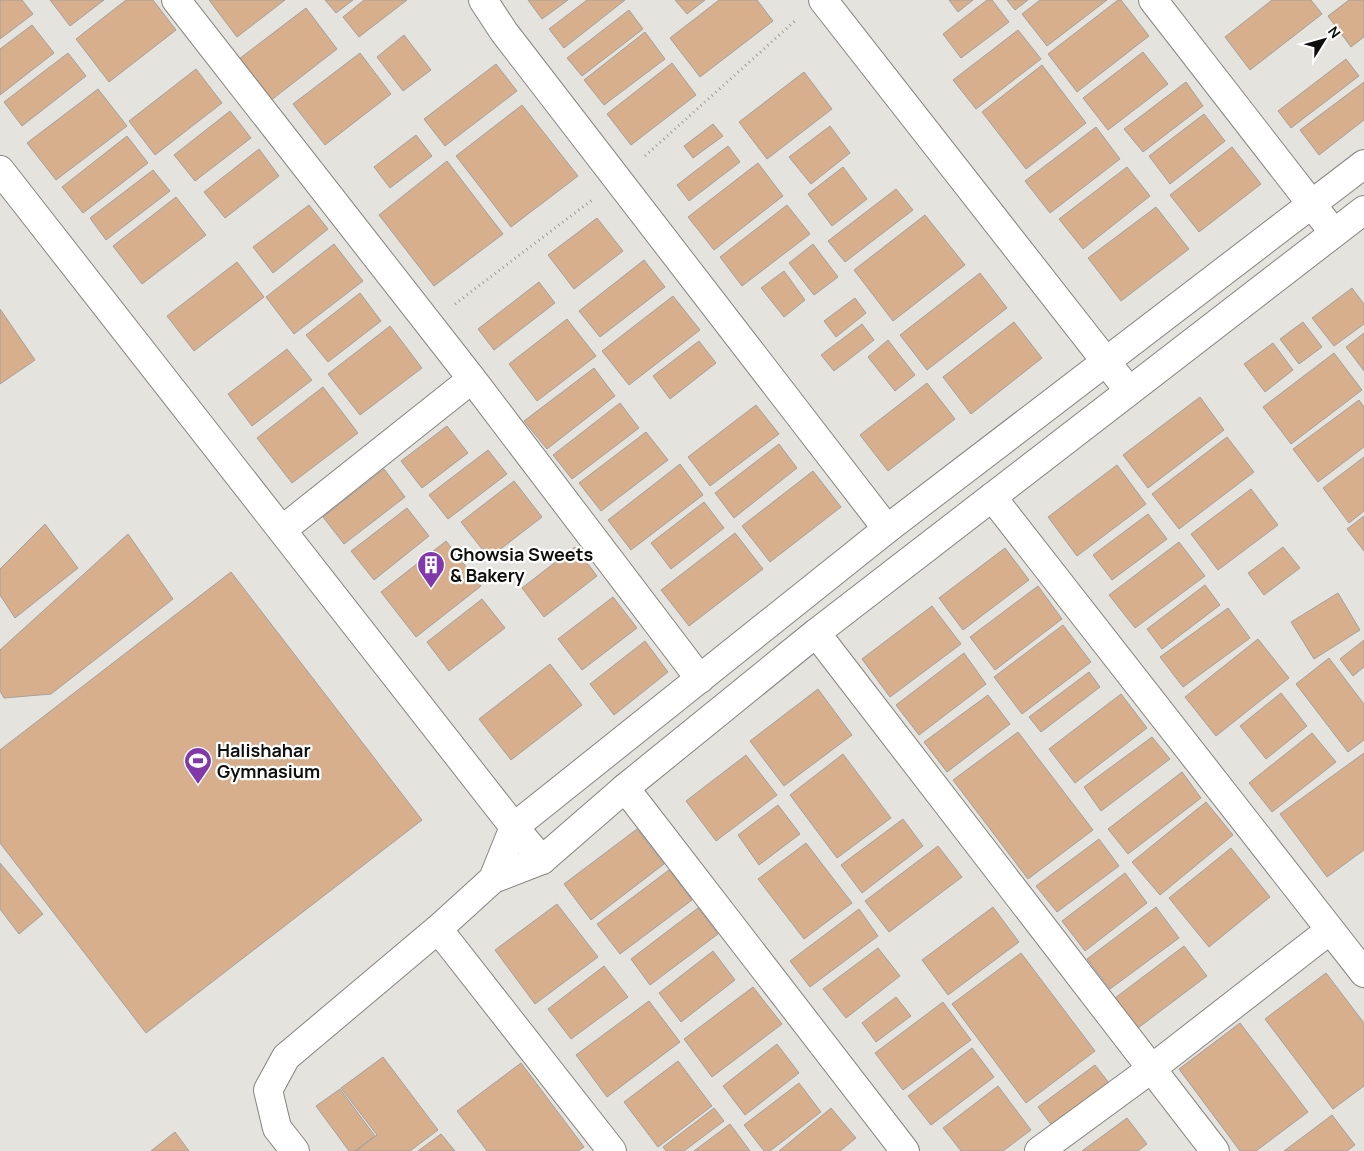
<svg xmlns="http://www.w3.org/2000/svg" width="1364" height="1151" viewBox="0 0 1364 1151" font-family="Manrope,sans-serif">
	<rect width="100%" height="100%" fill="#e5e3de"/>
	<path fill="#d7af8d" stroke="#a4a09d" d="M 0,0 L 22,0 L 33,14 L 0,39 Z
		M 50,0 L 104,0 L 70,26 Z
		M 126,0 L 153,0 L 176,30 L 109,82 L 76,39 Z
		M 209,0 L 285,0 L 237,37 Z
		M 325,0 L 353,0 L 336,13 Z
		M 364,0 L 407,0 L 359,37 L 343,17 Z
		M 528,0 L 568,0 L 542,19 Z
		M 587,0 L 625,0 L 564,48 L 549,29 Z
		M 675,0 L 705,0 L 687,14 Z
		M 719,0 L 757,0 L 773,21 L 700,77 L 670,38 Z
		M 949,0 L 973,0 L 958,12 Z
		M 987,0 L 992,0 L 1009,22 L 961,58 L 943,34 Z
		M 1007,0 L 1028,0 L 1015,10 Z
		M 1040,0 L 1107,0 L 1047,46 L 1022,14 Z
		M 1118,0 L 1121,0 L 1149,36 L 1077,92 L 1048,54 Z
		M 1272,0 L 1311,0 L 1322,14 L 1250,70 L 1225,37 Z
		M 1349,0 L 1364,0 L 1364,37 L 1351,47 L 1328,16 Z
		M 306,8 L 337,49 L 270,101 L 239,59 Z
		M 629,10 L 643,29 L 582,76 L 567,58 Z
		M 32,25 L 54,53 L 0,95 L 0,49 Z
		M 1018,30 L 1041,59 L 976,109 L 953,80 Z
		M 645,32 L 665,59 L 604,105 L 584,80 Z
		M 404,35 L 431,70 L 403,91 L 377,57 Z
		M 1143,52 L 1168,84 L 1108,130 L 1083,98 Z
		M 68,53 L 86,76 L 22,126 L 4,102 Z
		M 360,53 L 391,94 L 325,145 L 293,104 Z
		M 1346,59 L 1359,76 L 1291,128 L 1278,111 Z
		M 672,63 L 696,95 L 631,145 L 607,114 Z
		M 496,64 L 517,91 L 445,146 L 424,119 Z
		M 1042,65 L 1086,123 L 1026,169 L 982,112 Z
		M 196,69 L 222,103 L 155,155 L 129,121 Z
		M 804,72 L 832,109 L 767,159 L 739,122 Z
		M 1186,82 L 1203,106 L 1143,152 L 1124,129 Z
		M 1364,82 L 1364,120 L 1319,155 L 1300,130 Z
		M 98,89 L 127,126 L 56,180 L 27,143 Z
		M 522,105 L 578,176 L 511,227 L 456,156 Z
		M 230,111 L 251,138 L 195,181 L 174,155 Z
		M 1204,114 L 1225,141 L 1170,184 L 1149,156 Z
		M 713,124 L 723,136 L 693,158 L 684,146 Z
		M 830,126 L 850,153 L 811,184 L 789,157 Z
		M 1096,127 L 1120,159 L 1050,213 L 1025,181 Z
		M 416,135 L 432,156 L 390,188 L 374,167 Z
		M 127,136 L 148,163 L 83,213 L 62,187 Z
		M 728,146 L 740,162 L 689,201 L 677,185 Z
		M 1232,147 L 1261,184 L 1199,232 L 1170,195 Z
		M 259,149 L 279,176 L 225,218 L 204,192 Z
		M 447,161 L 503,234 L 434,286 L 379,215 Z
		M 758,163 L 783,196 L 714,250 L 688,217 Z
		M 843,167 L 867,199 L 832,226 L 808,194 Z
		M 1127,167 L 1150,196 L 1083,249 L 1059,219 Z
		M 153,170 L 170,191 L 106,240 L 90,218 Z
		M 896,189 L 913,210 L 845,262 L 828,241 Z
		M 176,197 L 206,235 L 142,284 L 113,246 Z
		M 309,205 L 328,229 L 273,273 L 253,247 Z
		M 787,205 L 810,234 L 742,286 L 720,257 Z
		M 1156,207 L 1189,249 L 1121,301 L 1088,258 Z
		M 925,215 L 965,265 L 893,321 L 854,270 Z
		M 597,218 L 623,251 L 574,289 L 548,255 Z
		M 334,244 L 363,281 L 294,334 L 266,297 Z
		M 813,244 L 838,277 L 814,295 L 789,263 Z
		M 644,260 L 665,287 L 600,337 L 579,311 Z
		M 237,262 L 264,297 L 194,351 L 167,316 Z
		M 784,271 L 805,300 L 784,317 L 761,288 Z
		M 980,273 L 1007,308 L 927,370 L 900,335 Z
		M 539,282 L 555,303 L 494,350 L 478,329 Z
		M 1352,288 L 1364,304 L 1364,324 L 1334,346 L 1312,318 Z
		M 360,293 L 381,321 L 328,362 L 306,335 Z
		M 673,296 L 700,330 L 629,385 L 602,351 Z
		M 855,298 L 866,313 L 836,337 L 824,321 Z
		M 0,309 L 35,360 L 0,384 Z
		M 567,319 L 596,356 L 537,401 L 509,364 Z
		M 1014,322 L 1042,358 L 971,414 L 943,377 Z
		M 1303,322 L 1322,347 L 1299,364 L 1280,339 Z
		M 862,324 L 874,340 L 834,371 L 821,355 Z
		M 390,326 L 422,368 L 360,415 L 328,374 Z
		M 1364,333 L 1364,371 L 1346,347 Z
		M 888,340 L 915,375 L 895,391 L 868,357 Z
		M 699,341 L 716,363 L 670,399 L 653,376 Z
		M 1273,343 L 1293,370 L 1265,392 L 1244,364 Z
		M 287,349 L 312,380 L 252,426 L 228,394 Z
		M 1334,353 L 1362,390 L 1291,444 L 1263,407 Z
		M 594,368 L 615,396 L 547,449 L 524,421 Z
		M 927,383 L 955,419 L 888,471 L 860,435 Z
		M 323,387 L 358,433 L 292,483 L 257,438 Z
		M 1200,397 L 1224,430 L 1148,488 L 1123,455 Z
		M 1359,400 L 1364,407 L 1364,447 L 1318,482 L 1293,449 Z
		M 620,403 L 639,428 L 572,479 L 553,455 Z
		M 756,405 L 779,434 L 710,486 L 688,457 Z
		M 447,426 L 468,453 L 422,488 L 401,461 Z
		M 646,432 L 668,460 L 601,511 L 579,483 Z
		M 1227,437 L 1254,472 L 1179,529 L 1152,494 Z
		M 779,444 L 797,468 L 734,518 L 715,493 Z
		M 488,450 L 507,474 L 448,519 L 429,495 Z
		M 1364,457 L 1364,511 L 1349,523 L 1323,488 Z
		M 680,464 L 703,495 L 631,550 L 608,520 Z
		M 1117,465 L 1146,504 L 1077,556 L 1048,517 Z
		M 384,469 L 405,497 L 344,544 L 323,517 Z
		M 813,471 L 841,507 L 770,562 L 742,526 Z
		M 514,481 L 542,517 L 489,558 L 461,522 Z
		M 1251,489 L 1278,525 L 1218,570 L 1191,534 Z
		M 704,502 L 724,528 L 671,569 L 651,543 Z
		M 407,508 L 429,536 L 374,580 L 351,551 Z
		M 1148,514 L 1167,539 L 1112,580 L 1093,555 Z
		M 1364,516 L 1364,551 L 1347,529 Z
		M 45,524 L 78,568 L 15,618 L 0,595 L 0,569 Z
		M 735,533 L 763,569 L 689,626 L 661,590 Z
		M 128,534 L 173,599 L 51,694 L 4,698 L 0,691 L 0,650 Z
		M 446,541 L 481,586 L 416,637 L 381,592 Z
		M 1179,542 L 1205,576 L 1135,628 L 1109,595 Z
		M 575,547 L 597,576 L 544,617 L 522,588 Z
		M 1283,547 L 1300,568 L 1264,595 L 1248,573 Z
		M 1005,548 L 1029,580 L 963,630 L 939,598 Z
		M 231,572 L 422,820 L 146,1033 L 0,843 L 0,750 Z
		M 1205,585 L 1220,605 L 1162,649 L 1147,629 Z
		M 1038,586 L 1062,619 L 995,670 L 970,637 Z
		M 1338,593 L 1360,630 L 1314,659 L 1291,622 Z
		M 613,597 L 637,628 L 582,670 L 558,639 Z
		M 482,599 L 505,628 L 449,671 L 427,642 Z
		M 932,606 L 961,644 L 890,697 L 862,659 Z
		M 1228,608 L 1250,638 L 1183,687 L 1160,657 Z
		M 1063,625 L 1091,662 L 1022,714 L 994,677 Z
		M 1258,639 L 1289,678 L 1216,736 L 1185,697 Z
		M 1364,640 L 1364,667 L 1353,676 L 1340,659 Z
		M 645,641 L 668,672 L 614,715 L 590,684 Z
		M 964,653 L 986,684 L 919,735 L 896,705 Z
		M 1329,658 L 1364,704 L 1364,740 L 1348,752 L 1296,684 Z
		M 550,664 L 582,705 L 511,760 L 479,719 Z
		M 1089,672 L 1100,687 L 1041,732 L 1029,717 Z
		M 818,689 L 852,735 L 784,786 L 750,741 Z
		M 1281,693 L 1307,726 L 1266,759 L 1240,726 Z
		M 1121,694 L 1147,728 L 1075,783 L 1049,749 Z
		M 988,695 L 1010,724 L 947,772 L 924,742 Z
		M 1018,732 L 1093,830 L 1028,879 L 953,780 Z
		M 1312,733 L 1336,762 L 1272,812 L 1249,783 Z
		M 1152,737 L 1170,759 L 1101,811 L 1084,787 Z
		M 1364,753 L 1364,850 L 1327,877 L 1280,814 Z
		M 843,754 L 891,818 L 837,858 L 790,795 Z
		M 746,755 L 777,795 L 716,841 L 686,801 Z
		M 1182,772 L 1201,798 L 1128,854 L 1108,829 Z
		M 1206,802 L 1233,835 L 1160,895 L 1132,862 Z
		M 778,805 L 800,834 L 759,865 L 738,835 Z
		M 903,819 L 923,846 L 862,893 L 841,865 Z
		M 637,829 L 664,864 L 591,920 L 564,884 Z
		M 1099,839 L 1119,866 L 1057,912 L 1036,886 Z
		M 806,843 L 852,903 L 804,939 L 758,879 Z
		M 938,846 L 962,877 L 889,932 L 865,901 Z
		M 1231,848 L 1270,897 L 1209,947 L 1169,898 Z
		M 0,863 L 43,914 L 19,934 L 0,909 Z
		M 669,870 L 692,900 L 620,954 L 597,924 Z
		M 1125,873 L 1147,903 L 1085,951 L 1062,921 Z
		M 557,904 L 598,957 L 535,1004 L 495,950 Z
		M 993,907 L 1019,942 L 948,995 L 922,960 Z
		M 1156,907 L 1179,938 L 1110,989 L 1087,959 Z
		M 698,908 L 718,934 L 650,985 L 631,959 Z
		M 859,909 L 878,936 L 810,987 L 790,961 Z
		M 1184,946 L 1207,976 L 1138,1028 L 1115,998 Z
		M 878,948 L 900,976 L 846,1018 L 823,989 Z
		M 713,951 L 735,980 L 681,1022 L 659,993 Z
		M 1021,953 L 1095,1051 L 1026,1103 L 952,1004 Z
		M 604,966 L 628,997 L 571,1039 L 548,1009 Z
		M 1326,973 L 1364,1023 L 1364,1086 L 1333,1109 L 1265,1019 Z
		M 753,987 L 782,1024 L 712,1077 L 684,1039 Z
		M 896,997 L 911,1016 L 876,1042 L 862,1023 Z
		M 649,1001 L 680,1042 L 607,1097 L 576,1055 Z
		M 943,1002 L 971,1040 L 903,1090 L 875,1053 Z
		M 1240,1023 L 1308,1112 L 1256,1151 L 1240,1151 L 1179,1069 Z
		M 777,1044 L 799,1073 L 745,1115 L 723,1086 Z
		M 972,1048 L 994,1077 L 931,1125 L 908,1096 Z
		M 383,1057 L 438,1130 L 410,1151 L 356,1151 L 377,1135 L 341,1088 Z
		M 678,1061 L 712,1106 L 658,1147 L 624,1102 Z
		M 521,1063 L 584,1147 L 578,1151 L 487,1151 L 457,1111 Z
		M 1095,1065 L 1113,1088 L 1056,1131 L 1038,1107 Z
		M 799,1083 L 821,1112 L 770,1151 L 764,1151 L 744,1125 Z
		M 998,1086 L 1031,1130 L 1003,1151 L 961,1151 L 943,1128 Z
		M 340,1089 L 375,1136 L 355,1151 L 349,1151 L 316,1106 Z
		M 714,1108 L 724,1121 L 684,1151 L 666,1151 L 663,1147 Z
		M 831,1108 L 856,1138 L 840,1151 L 779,1151 Z
		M 1332,1115 L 1355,1145 L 1347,1151 L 1284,1151 Z
		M 1127,1118 L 1147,1144 L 1138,1151 L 1082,1151 Z
		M 730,1124 L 750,1151 L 694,1151 Z
		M 175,1132 L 189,1151 L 151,1151 Z
		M 441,1134 L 455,1151 L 418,1151 Z"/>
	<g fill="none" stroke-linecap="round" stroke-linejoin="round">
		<defs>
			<path id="minor" d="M 176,0 L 472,379 L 700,679
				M 483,0 L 504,32 L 887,529
				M 823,0 L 1129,391
				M 1153,0 L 1334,233
				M 0,170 L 514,827 L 542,860
				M 992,497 L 1364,973
				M 282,530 L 472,379
				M 816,633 L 1215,1151
				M 625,788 L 905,1151
				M 438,929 L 612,1151
				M 1039,1151 L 1151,1069 L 1330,930"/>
			<path id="tertiary" d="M 493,879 L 514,827 L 887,529 L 1364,164
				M 295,1151 L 277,1128 L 268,1090 L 286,1057 L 438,929 L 493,879 L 542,860 L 625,788 L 816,633 L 1364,210"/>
		</defs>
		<use href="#minor" stroke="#868480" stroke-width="30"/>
		<use href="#tertiary" stroke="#868480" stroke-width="30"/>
		<path stroke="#9d9c98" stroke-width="3" stroke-dasharray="1 4" stroke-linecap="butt" d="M 645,156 L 796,20
			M 455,304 L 592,200"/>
		<use href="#minor" stroke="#fff" stroke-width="28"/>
		<use href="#tertiary" stroke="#fff" stroke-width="28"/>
	</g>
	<defs>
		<symbol id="building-pin" viewBox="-11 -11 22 30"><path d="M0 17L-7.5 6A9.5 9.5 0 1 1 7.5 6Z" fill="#8138aa" stroke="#fff"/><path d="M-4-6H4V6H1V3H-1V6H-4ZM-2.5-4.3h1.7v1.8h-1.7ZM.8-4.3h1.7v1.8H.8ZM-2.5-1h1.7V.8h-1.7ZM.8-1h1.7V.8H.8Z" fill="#fff"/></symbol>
		<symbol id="stadium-pin" viewBox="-11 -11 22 30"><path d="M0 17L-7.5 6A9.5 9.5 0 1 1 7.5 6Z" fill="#8138aa" stroke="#fff"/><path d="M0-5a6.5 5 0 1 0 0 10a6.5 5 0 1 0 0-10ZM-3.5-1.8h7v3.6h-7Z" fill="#fff"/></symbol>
	</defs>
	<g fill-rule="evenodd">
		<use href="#building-pin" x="415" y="549" width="32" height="43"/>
		<use href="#stadium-pin" x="182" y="745" width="32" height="43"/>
	</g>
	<g text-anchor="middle" stroke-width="4.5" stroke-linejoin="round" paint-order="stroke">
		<g font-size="18" font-weight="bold" fill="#0f0f0d" stroke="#fff" text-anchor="start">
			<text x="450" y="561">Ghowsia Sweets<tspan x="450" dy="21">&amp; Bakery</tspan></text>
			<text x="217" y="757">Halishahar<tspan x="217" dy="21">Gymnasium</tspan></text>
		</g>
	</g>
	<g transform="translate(1324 40) rotate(53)" stroke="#ffffff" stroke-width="4" paint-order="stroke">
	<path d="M0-4L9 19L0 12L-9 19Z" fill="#0f0f0d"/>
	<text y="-8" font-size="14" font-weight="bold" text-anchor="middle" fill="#0f0f0d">N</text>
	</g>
</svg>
